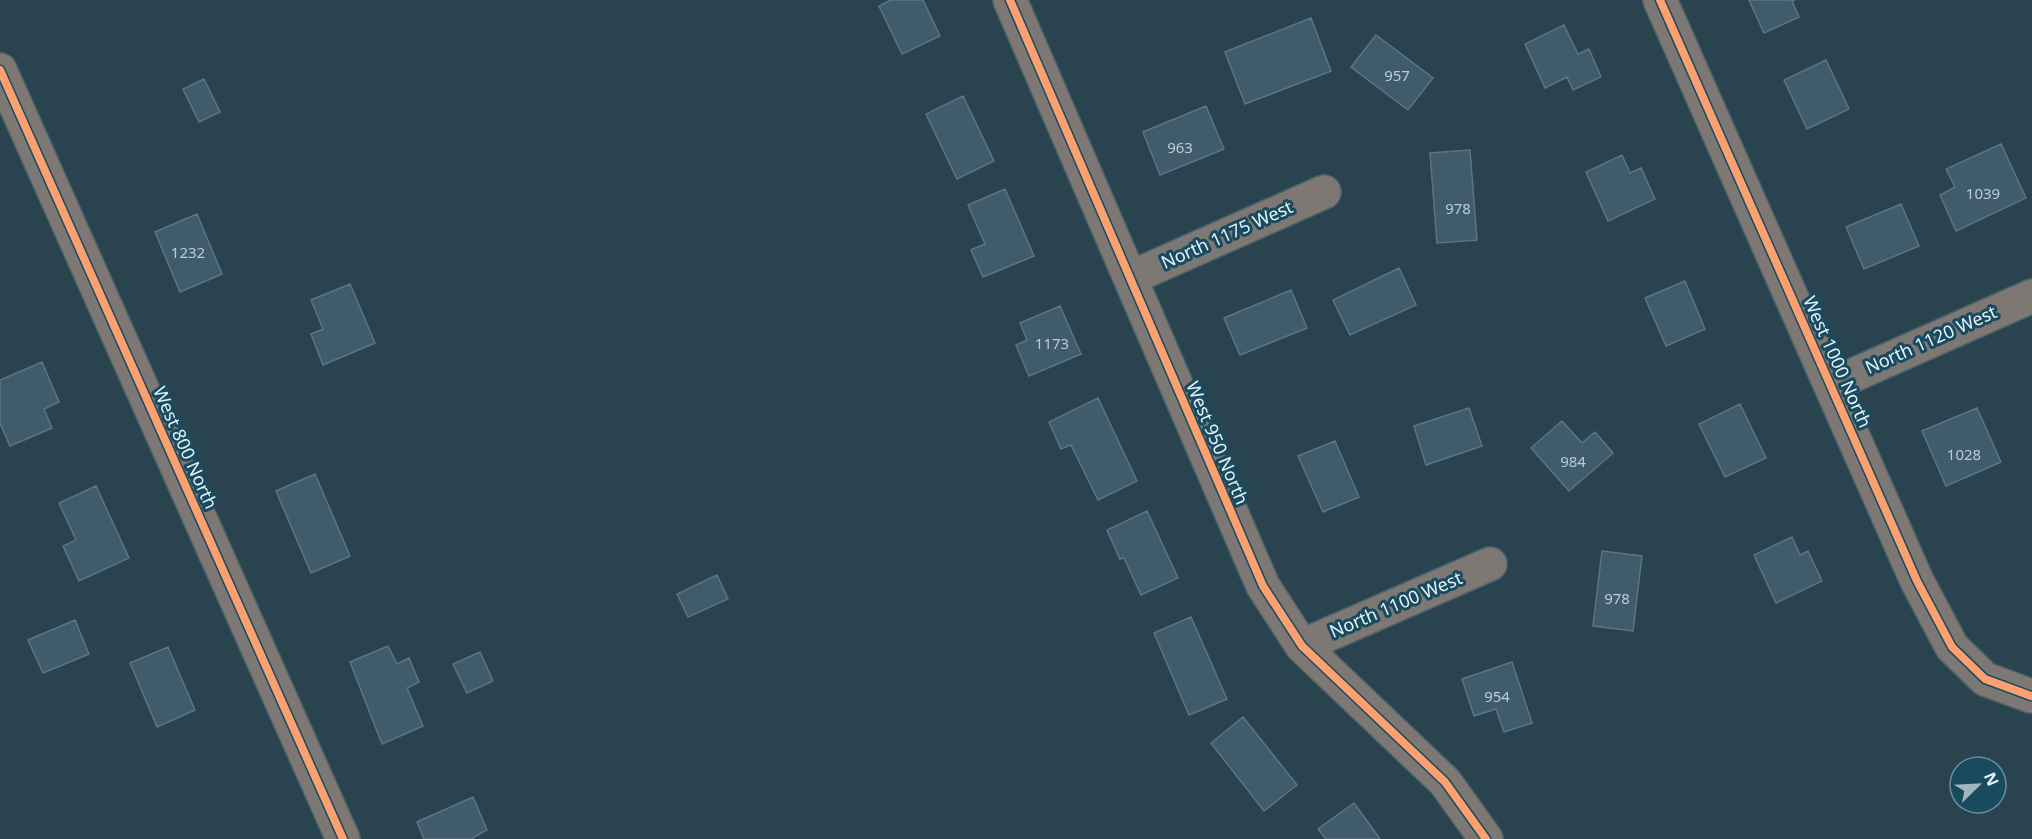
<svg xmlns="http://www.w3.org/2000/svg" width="2032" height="839" viewBox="0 0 2032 839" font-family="'Noto Sans',sans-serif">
	<rect width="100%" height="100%" fill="#29444f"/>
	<path fill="#405b6c" stroke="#5d7484" stroke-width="1.5" d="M 891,0 L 923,0 L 940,36 L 902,54 L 879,6 Z
		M 1749,0 L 1795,0 L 1792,1 L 1799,17 L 1764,33 Z
		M 1311,18 L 1331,71 L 1245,104 L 1225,52 Z
		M 1564,25 L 1578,54 L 1589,49 L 1601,77 L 1573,90 L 1567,77 L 1545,88 L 1525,44 Z
		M 1376,35 L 1433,78 L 1408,110 L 1351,67 Z
		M 1826,60 L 1849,109 L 1807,129 L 1784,80 Z
		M 204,79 L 220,112 L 199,122 L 183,89 Z
		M 963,96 L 994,161 L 957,179 L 926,114 Z
		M 1206,106 L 1224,149 L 1160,175 L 1143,132 Z
		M 2001,144 L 2026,198 L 1956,231 L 1940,195 L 1955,187 L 1946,169 Z
		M 1470,150 L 1477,240 L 1437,243 L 1430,153 Z
		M 1622,155 L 1630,173 L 1641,168 L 1655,199 L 1608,221 L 1586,172 Z
		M 1005,189 L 1034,256 L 983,277 L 971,250 L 985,244 L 968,205 Z
		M 1901,204 L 1919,246 L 1864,269 L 1846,227 Z
		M 197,214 L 222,274 L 180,292 L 155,232 Z
		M 1399,268 L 1416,305 L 1350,335 L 1333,300 Z
		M 1685,281 L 1705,329 L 1666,346 L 1645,298 Z
		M 350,284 L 375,343 L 323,365 L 311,334 L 323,329 L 311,300 Z
		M 1291,290 L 1307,328 L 1240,355 L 1224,318 Z
		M 1060,306 L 1081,354 L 1029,376 L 1016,345 L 1027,340 L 1020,323 Z
		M 42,362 L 59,402 L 44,409 L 52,428 L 10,446 L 0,423 L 0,380 Z
		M 1098,398 L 1137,481 L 1098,500 L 1071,445 L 1061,449 L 1049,422 Z
		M 1740,404 L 1766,458 L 1725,477 L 1699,424 Z
		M 1469,408 L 1482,446 L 1426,465 L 1414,426 Z
		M 1977,408 L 2001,462 L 1946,486 L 1922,431 Z
		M 1562,421 L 1582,443 L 1595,432 L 1613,453 L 1569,491 L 1531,448 Z
		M 1335,441 L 1359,497 L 1323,512 L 1298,456 Z
		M 315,474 L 350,556 L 311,573 L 276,491 Z
		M 96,486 L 129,558 L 79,581 L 63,546 L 76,540 L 59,503 Z
		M 1147,511 L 1178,578 L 1141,595 L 1124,558 L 1120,559 L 1107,530 Z
		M 1792,537 L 1800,555 L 1808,551 L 1822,581 L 1776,603 L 1754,555 Z
		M 1602,551 L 1642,556 L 1633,631 L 1593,626 Z
		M 717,575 L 728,599 L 688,617 L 677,594 Z
		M 1191,617 L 1227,699 L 1189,715 L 1154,633 Z
		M 75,620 L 89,654 L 43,673 L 28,640 Z
		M 388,646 L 397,664 L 409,658 L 419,682 L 407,688 L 423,726 L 382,744 L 350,662 Z
		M 168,647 L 195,710 L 157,727 L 130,663 Z
		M 480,652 L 493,681 L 467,693 L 453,664 Z
		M 1512,662 L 1532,723 L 1504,732 L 1496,709 L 1474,716 L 1462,679 Z
		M 1243,717 L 1297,785 L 1264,811 L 1211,743 Z
		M 473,797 L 487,830 L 471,839 L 424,839 L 417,822 Z
		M 1354,803 L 1380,839 L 1326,839 L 1318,829 Z"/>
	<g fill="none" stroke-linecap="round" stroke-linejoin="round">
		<defs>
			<path id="minor" d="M 1010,0 L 1263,586 L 1302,646 L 1445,782 L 1486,839
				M 1660,0 L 1917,581 L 1952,647 L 1985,679 L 2031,696
				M 0,70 L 343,839
				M 1130,278 L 1324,192
				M 1831,385 L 2032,296
				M 1302,646 L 1490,564"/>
		</defs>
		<use href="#minor" stroke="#4e626a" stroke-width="36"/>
		<use href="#minor" stroke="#7d7874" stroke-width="33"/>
		<defs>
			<path id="cycleway" d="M 1010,0 L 1263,586 L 1302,646 L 1445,782 L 1486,839
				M 1660,0 L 1917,581 L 1952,647 L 1985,679 L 2031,696
				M 0,70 L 343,839"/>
		</defs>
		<use href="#cycleway" stroke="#1a4a5e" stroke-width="11"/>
		<use href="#cycleway" stroke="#fca06f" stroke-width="8"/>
	</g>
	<g text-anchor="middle" stroke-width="6" stroke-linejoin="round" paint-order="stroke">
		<g font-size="15" fill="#baccd6">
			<text x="1397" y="81">957</text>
			<text x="1180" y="153">963</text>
			<text x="1983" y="199">1039</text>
			<text x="1458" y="214">978</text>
			<text x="188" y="258">1232</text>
			<text x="1052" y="349">1173</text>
			<text x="1964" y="460">1028</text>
			<text x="1573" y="467">984</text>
			<text x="1617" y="604">978</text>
			<text x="1497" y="702">954</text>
		</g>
		<g font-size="18" fill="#e2f2fa" stroke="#1a4a5e">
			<text transform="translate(1227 235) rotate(-24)" y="6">North 1175 West</text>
			<text transform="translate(1931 340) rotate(-24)" y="6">North 1120 West</text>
			<text transform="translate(1837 362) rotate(66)" y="6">West 1000 North</text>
			<text transform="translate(1217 443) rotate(67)" y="6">West 950 North</text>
			<text transform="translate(185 448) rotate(66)" y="6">West 800 North</text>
			<text transform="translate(1396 605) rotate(-23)" y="6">North 1100 West</text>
		</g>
	</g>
	<g transform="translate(1978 785) rotate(66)"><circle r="28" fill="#1a4a5e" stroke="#6a8d9c" stroke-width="1.5"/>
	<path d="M0-4.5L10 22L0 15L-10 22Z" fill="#a1b5be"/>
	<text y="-9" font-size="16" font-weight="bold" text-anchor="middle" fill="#e2f2fa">N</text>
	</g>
</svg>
